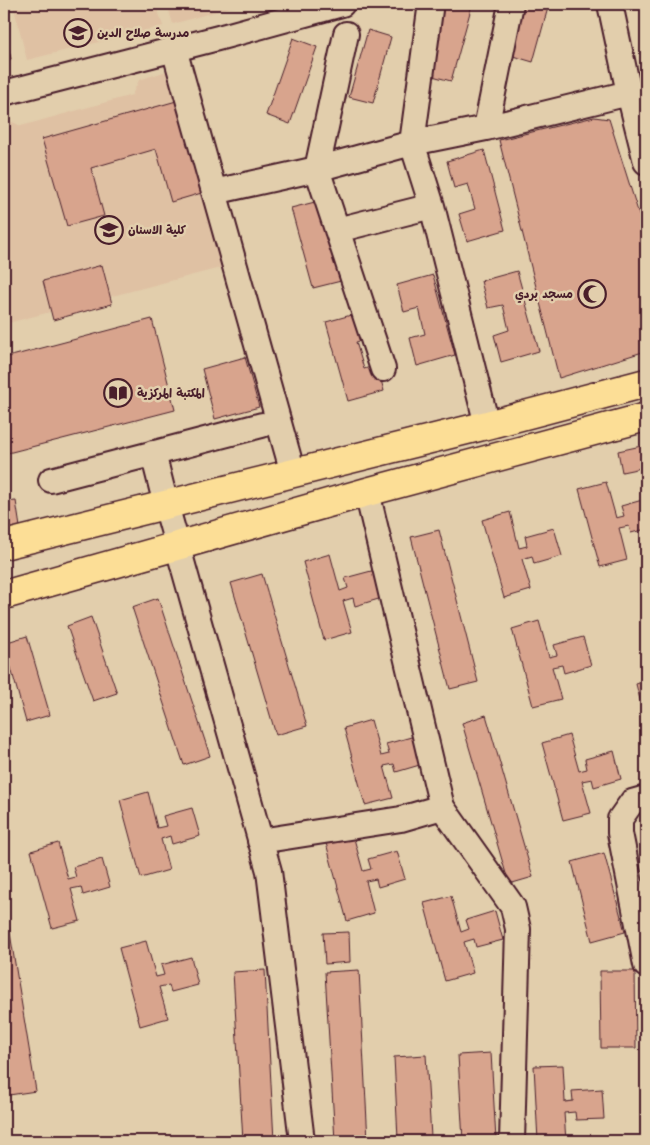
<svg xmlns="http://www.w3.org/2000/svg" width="650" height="1145" viewBox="0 0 650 1145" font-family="'Shantell Sans','Playpen Sans Arabic',sans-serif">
	<rect width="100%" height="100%" fill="#e2ceac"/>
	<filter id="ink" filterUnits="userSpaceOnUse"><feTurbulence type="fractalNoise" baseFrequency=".02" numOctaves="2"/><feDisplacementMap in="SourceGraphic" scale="10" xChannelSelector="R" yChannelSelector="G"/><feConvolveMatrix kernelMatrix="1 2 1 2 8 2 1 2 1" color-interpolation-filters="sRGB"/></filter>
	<g filter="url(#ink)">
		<path fill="#dfc1a3" d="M 13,4 L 156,4 L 163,26 L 27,60 Z
			M 167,4 L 241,4 L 173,24 Z
			M 173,69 L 224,267 L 4,324 L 4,122 L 8,120 L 21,126 L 132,95 L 139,80 Z"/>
		<path fill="#d8a48d" stroke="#4a1f2b" d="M 444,4 L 472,5 L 451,81 L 425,74 Z
			M 520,4 L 549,4 L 533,62 L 506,54 Z
			M 4,26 L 11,59 L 4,61 Z
			M 368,30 L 391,37 L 373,103 L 349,97 Z
			M 293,38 L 317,47 L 290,124 L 266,115 Z
			M 180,100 L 205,192 L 171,202 L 156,149 L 91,168 L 104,216 L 67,226 L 42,139 Z
			M 594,117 L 609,119 L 646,237 L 646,351 L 559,378 L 499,140 Z
			M 484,150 L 505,230 L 467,241 L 459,214 L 475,209 L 468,184 L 454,188 L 447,161 Z
			M 323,200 L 345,280 L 313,288 L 291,208 Z
			M 102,265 L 112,304 L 53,320 L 43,281 Z
			M 517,271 L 539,351 L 501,362 L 494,335 L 509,330 L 503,305 L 488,308 L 481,281 Z
			M 433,275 L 455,355 L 417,366 L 410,338 L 425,334 L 419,308 L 404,312 L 397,285 Z
			M 362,312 L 370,339 L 356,342 L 364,369 L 377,365 L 384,391 L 348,401 L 326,322 Z
			M 152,319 L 175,410 L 4,454 L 4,358 Z
			M 245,357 L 259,407 L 215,419 L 202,369 Z
			M 646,445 L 646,467 L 622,472 L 618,451 Z
			M 606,482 L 616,518 L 624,516 L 621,506 L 646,499 L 646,529 L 631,533 L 629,526 L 619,528 L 627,560 L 600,567 L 579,489 Z
			M 16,501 L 20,527 L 4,530 L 4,502 Z
			M 510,512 L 519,548 L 527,546 L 525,536 L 554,528 L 562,556 L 534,564 L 532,556 L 522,559 L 531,590 L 504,598 L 482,520 Z
			M 439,530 L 478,682 L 450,689 L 411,537 Z
			M 330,554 L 340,591 L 348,588 L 345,578 L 375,570 L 382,598 L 355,606 L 353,598 L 343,601 L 352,632 L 324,640 L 303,562 Z
			M 262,574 L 307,726 L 276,735 L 231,583 Z
			M 158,598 L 210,756 L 184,765 L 132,607 Z
			M 91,617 L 117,693 L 93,701 L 67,626 Z
			M 539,621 L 549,657 L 557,655 L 554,645 L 583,637 L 591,665 L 564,673 L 562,665 L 552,667 L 561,699 L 533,706 L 512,629 Z
			M 27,636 L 50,715 L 26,722 L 4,643 Z
			M 646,681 L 646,723 L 636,684 Z
			M 486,715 L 533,877 L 509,884 L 462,723 Z
			M 371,720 L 381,756 L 389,754 L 386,744 L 415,736 L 423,764 L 396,772 L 394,764 L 384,766 L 393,798 L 365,805 L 344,728 Z
			M 569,735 L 579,771 L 587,769 L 585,759 L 614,751 L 621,779 L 594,787 L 592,779 L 582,781 L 591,813 L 563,820 L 542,743 Z
			M 148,792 L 157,828 L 166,826 L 163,816 L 192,808 L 200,836 L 172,844 L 170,836 L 161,839 L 169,870 L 141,878 L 120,800 Z
			M 353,835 L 363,871 L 371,869 L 368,859 L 397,851 L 405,879 L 378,887 L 376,879 L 366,881 L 374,913 L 347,921 L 326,843 Z
			M 58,843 L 68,879 L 76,877 L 73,867 L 102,859 L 110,887 L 83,895 L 81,887 L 71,889 L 80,921 L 52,928 L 31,851 Z
			M 604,853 L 625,932 L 592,941 L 572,862 Z
			M 451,896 L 461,932 L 469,929 L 466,920 L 495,911 L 503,940 L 476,947 L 474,939 L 464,942 L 473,973 L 445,981 L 424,903 Z
			M 9,927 L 36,1091 L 9,1095 L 4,1066 L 4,928 Z
			M 349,932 L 350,962 L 325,964 L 323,933 Z
			M 146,941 L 156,977 L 164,975 L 161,965 L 191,957 L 198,985 L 171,992 L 169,985 L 159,987 L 168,1018 L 140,1026 L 119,948 Z
			M 265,970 L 274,1141 L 243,1141 L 233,972 Z
			M 359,970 L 368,1141 L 335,1141 L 325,972 Z
			M 600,971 L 635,971 L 636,1048 L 601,1048 Z
			M 491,1053 L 496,1140 L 463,1141 L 458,1055 Z
			M 426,1055 L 431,1137 L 398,1139 L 394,1057 Z
			M 563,1065 L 565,1102 L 573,1101 L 572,1091 L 602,1089 L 604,1119 L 576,1120 L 575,1112 L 564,1113 L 566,1141 L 538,1141 L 534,1066 Z"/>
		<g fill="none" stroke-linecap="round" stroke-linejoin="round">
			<defs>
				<path id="minor" d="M 610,4 L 629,93 L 646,162
					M 430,10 L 412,143 L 432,206 L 487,425
					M 346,34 L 317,169 L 383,369
					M 174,49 L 293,473
					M 4,93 L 218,38 L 342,4
					M 486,128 L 511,4
					M 214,192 L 317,169 L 412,143 L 486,128 L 629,93
					M 337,230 L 432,206
					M 153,453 L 166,505 L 269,871 L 302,1141
					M 51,480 L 262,425
					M 646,798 L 632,802 L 620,819 L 620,833 L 646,965
					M 442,807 L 513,907 L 518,929 L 512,1141
					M 260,841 L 401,819 L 442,807 L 367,492"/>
				<path id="major" d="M 4,545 L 487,425 L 646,383
					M 4,595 L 367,492 L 646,417"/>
			</defs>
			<use href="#minor" stroke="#4a1f2b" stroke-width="28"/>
			<use href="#major" stroke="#4a1f2b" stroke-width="31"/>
			<use href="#minor" stroke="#e2ceac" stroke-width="24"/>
			<use href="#major" stroke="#fcde96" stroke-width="28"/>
		</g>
	</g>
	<defs>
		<symbol id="school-ring" viewBox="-11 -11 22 22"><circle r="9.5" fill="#e2ceac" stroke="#4a1f2b" stroke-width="1.5"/><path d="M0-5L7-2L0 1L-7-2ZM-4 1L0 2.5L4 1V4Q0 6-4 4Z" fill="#4a1f2b"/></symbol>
		<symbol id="university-ring" viewBox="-11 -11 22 22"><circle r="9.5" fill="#e2ceac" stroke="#4a1f2b" stroke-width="1.5"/><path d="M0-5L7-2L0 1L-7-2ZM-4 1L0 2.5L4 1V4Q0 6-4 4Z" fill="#4a1f2b"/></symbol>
		<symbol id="mosque-ring" viewBox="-11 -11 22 22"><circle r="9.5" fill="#e2ceac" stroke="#4a1f2b" stroke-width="1.5"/><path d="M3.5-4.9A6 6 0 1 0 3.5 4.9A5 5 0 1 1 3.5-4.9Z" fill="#4a1f2b"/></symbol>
		<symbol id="library-ring" viewBox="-11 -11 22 22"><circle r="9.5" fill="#e2ceac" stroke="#4a1f2b" stroke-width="1.5"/><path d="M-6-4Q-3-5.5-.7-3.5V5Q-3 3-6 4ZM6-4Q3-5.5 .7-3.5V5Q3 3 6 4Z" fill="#4a1f2b"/></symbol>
	</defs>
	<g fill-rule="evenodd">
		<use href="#school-ring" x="62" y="17" width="32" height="32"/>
		<use href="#university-ring" x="93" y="214" width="32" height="32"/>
		<use href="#mosque-ring" x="576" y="278" width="32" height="32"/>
		<use href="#library-ring" x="102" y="377" width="32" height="32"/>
	</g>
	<g text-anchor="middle" stroke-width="5" stroke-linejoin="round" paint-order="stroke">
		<g font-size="12" font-weight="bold" fill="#4a1f2b" stroke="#e2ceac" text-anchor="start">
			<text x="97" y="37">مدرسة صلاح الدين</text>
			<text x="128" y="234">كلية الاسنان</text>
			<text x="573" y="298" text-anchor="end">مسجد بردي</text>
			<text x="137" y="397">المكتبة المركزية</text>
		</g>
	</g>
	<rect width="650" height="1145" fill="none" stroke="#e2ceac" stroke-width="20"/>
	<rect x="10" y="10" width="630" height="1125" fill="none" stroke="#4a1f2b" stroke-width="2" filter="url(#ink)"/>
</svg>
